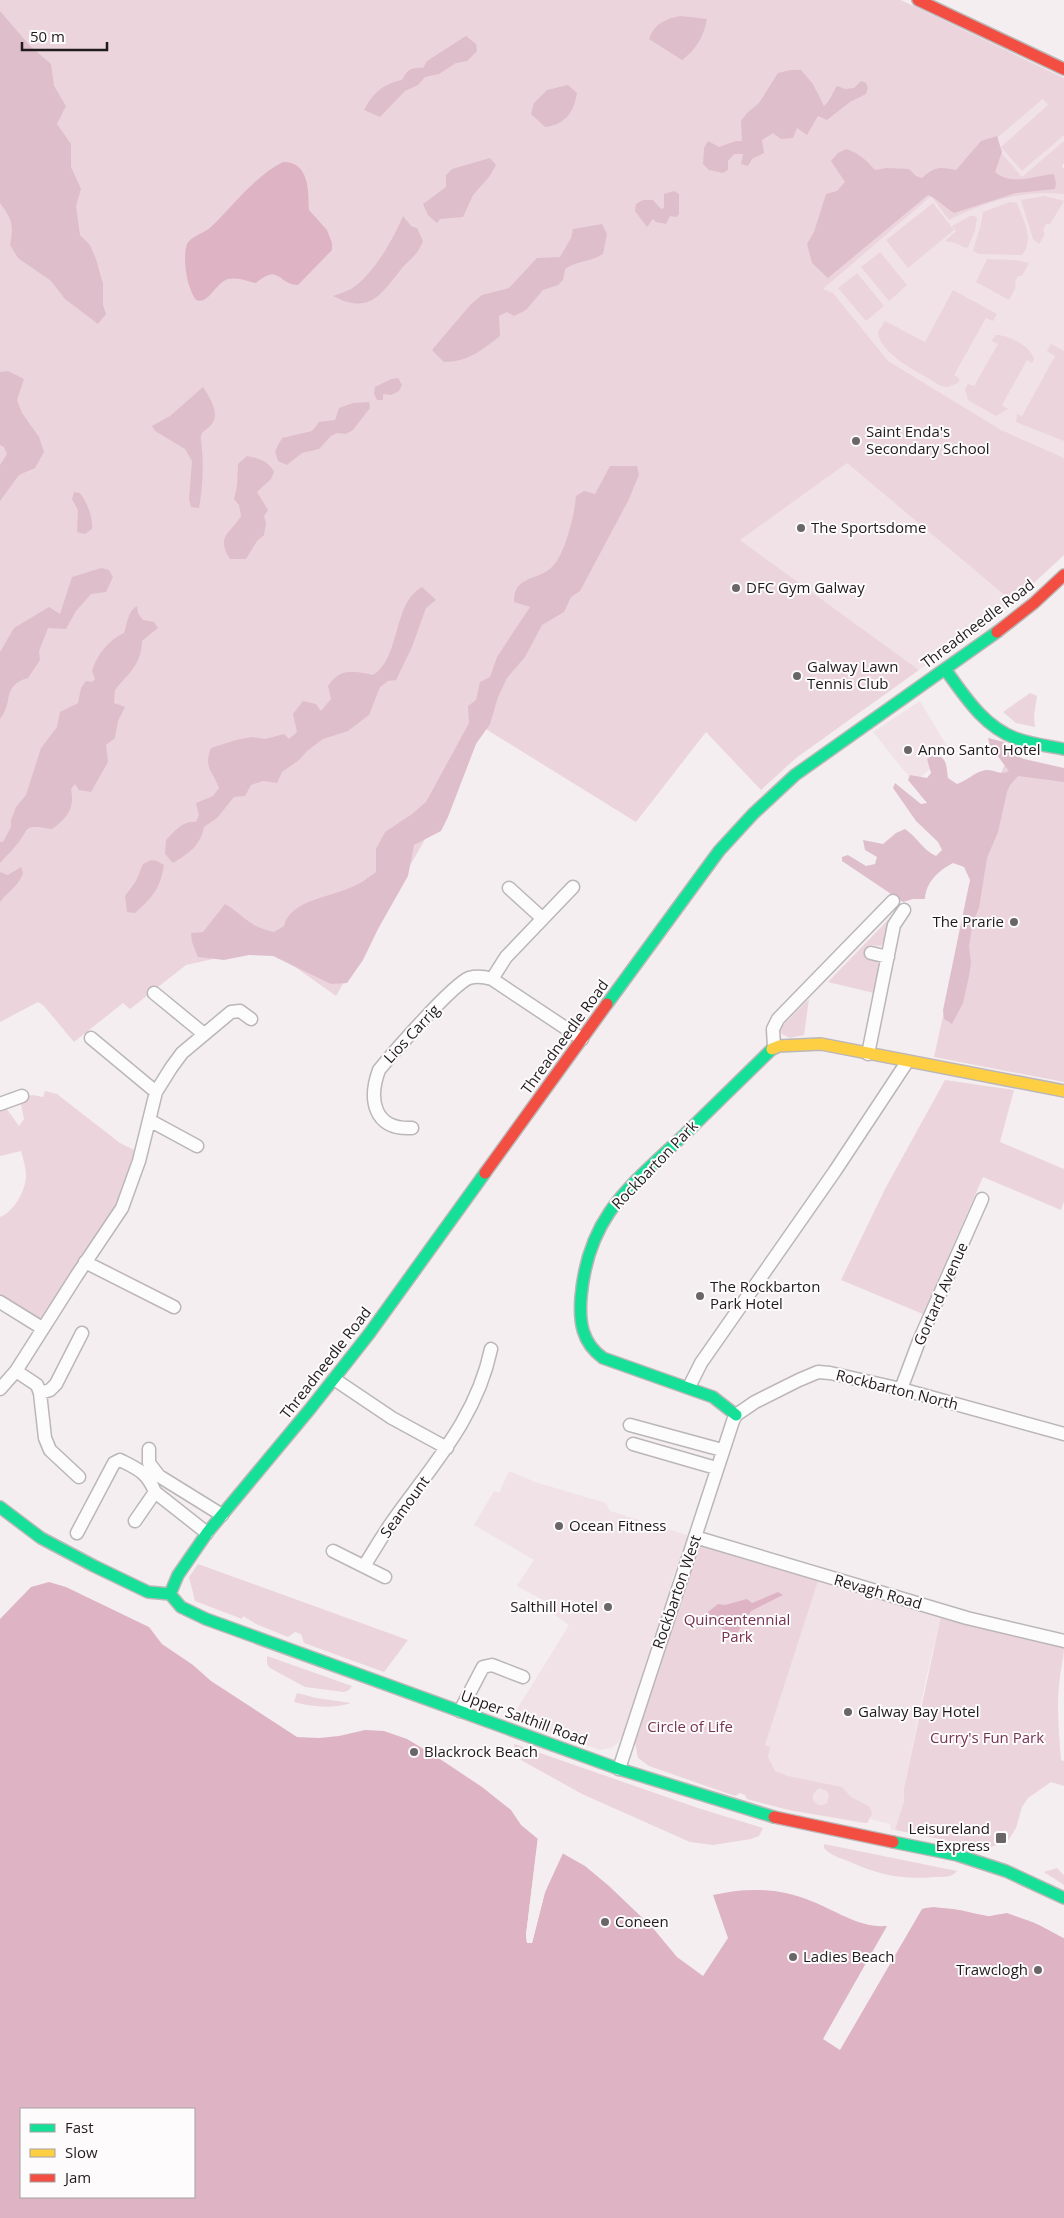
<svg xmlns="http://www.w3.org/2000/svg" width="1064" height="2218" viewBox="0 0 1064 2218" font-family="'Open Sans',sans-serif">
	<rect width="100%" height="100%" fill="#f4eef0"/>
	<path fill="#f1e2e8" d="M 1064,82 L 1064,163 L 1062,167 L 1064,168 L 1064,555 L 1002,612 L 919,670 L 740,540 L 635,452 L 1004,131 Z
		M 920,701 L 950,751 L 914,783 L 873,732 Z
		M 509,1471 L 538,1483 L 606,1503 L 610,1511 L 690,1536 L 673,1576 L 664,1613 L 649,1652 L 624,1733 L 618,1743 L 611,1748 L 600,1750 L 511,1719 L 569,1625 L 552,1613 L 547,1602 L 517,1586 L 534,1560 L 474,1525 L 494,1491 L 499,1493 Z
		M 819,1578 L 941,1616 L 926,1679 L 904,1788 L 904,1801 L 895,1830 L 891,1830 L 890,1824 L 870,1819 L 867,1823 L 861,1823 L 789,1810 L 747,1799 Z"/>
	<path fill="#ebd4dc" fill-rule="evenodd" d="M 0,0 L 901,0 L 1064,78 L 1064,135 L 1022,171 L 1001,147 L 1048,105 L 1043,99 L 992,142 L 1022,177 L 1064,141 L 1064,163 L 1062,167 L 1064,168 L 1064,194 C 1024,189 985,202 949,220 L 931,196 L 823,289 L 833,293 L 888,361 L 1001,430 L 1064,458 L 1064,555 L 1013,602 L 847,463 L 740,540 L 919,670 L 796,758 L 761,790 L 706,732 L 636,822 L 476,723 L 428,834 L 336,996 L 267,947 L 186,965 L 130,1009 L 123,1003 L 74,1042 L 44,1006 L 38,1002 L 0,1022 Z
		M 1045,196 L 1064,201 L 1050,224 L 1046,224 L 1043,230 L 1045,234 L 1039,244 L 1033,239 L 1021,200 Z
		M 1010,202 L 1017,203 C 1023,219 1035,240 1022,255 L 979,254 L 973,251 L 981,224 L 983,212 Z
		M 933,203 L 954,230 L 908,268 L 886,240 Z
		M 970,216 L 975,216 L 977,218 L 975,231 L 968,247 L 966,248 L 955,243 L 945,241 L 956,231 L 952,226 Z
		M 880,252 L 907,285 L 889,301 L 861,267 Z
		M 987,259 L 1016,260 L 1029,263 L 1022,276 L 1018,276 L 1015,282 L 1016,287 L 1009,300 L 976,282 Z
		M 857,273 L 884,306 L 866,321 L 838,288 Z
		M 953,290 L 997,314 L 993,321 L 986,318 L 954,375 L 960,379 L 958,383 L 948,387 L 941,386 C 923,374 879,355 878,332 L 885,321 L 925,342 Z
		M 996,335 C 1009,335 1033,347 1034,360 L 1032,363 L 1027,360 L 1002,405 L 1008,409 L 996,416 L 968,400 L 965,389 L 968,384 L 974,386 L 998,344 L 991,341 Z
		M 1051,344 L 1064,351 L 1064,441 L 1016,422 L 1017,414 L 1022,416 L 1055,356 L 1047,351 Z
		M 1030,693 L 1037,696 L 1034,715 L 1035,727 L 1016,723 L 1003,712 Z
		M 1007,759 L 1064,770 L 1064,1082 L 934,1057 L 991,797 Z
		M 888,920 L 886,938 L 881,946 L 869,945 L 866,958 L 876,960 L 880,967 L 874,993 L 828,982 Z
		M 809,999 L 804,1035 L 790,1038 L 782,1034 L 780,1030 L 782,1026 Z
		M 945,1080 L 1014,1090 L 1000,1142 L 1064,1169 L 1064,1201 L 1061,1210 L 983,1177 L 923,1314 L 841,1280 L 885,1189 Z
		M 45,1091 L 57,1094 L 120,1143 L 136,1151 L 113,1212 L 77,1263 L 46,1313 L 40,1318 L 32,1317 L 0,1297 L 0,1217 C 14,1212 26,1190 26,1175 C 26,1167 23,1159 21,1151 L 0,1156 L 0,1111 L 6,1108 L 19,1126 L 24,1119 L 21,1104 L 23,1098 L 32,1095 L 43,1097 Z
		M 697,1542 L 819,1578 L 765,1745 L 770,1747 L 768,1757 L 775,1771 L 788,1776 L 842,1787 L 851,1797 L 870,1807 L 872,1814 L 867,1823 L 789,1810 L 747,1799 L 745,1795 L 740,1793 L 735,1796 L 649,1766 L 638,1758 L 635,1743 ZM 819,1788 L 827,1791 L 829,1796 L 827,1803 C 821,1807 816,1805 813,1800 L 813,1794 Z
		M 198,1564 L 408,1640 L 384,1672 L 304,1643 L 301,1634 L 295,1632 L 288,1637 L 256,1624 L 243,1616 L 242,1619 L 195,1601 L 189,1577 Z
		M 941,1616 L 1064,1646 C 1064,1658 1061,1667 1060,1677 C 1056,1704 1059,1733 1061,1760 L 1064,1761 L 1064,1786 L 1051,1782 L 1028,1798 L 1022,1807 L 1016,1828 L 1008,1841 L 982,1850 L 945,1840 L 895,1830 L 904,1801 L 904,1788 Z
		M 267,1656 L 352,1686 L 349,1690 L 344,1692 L 305,1687 L 270,1668 L 267,1664 Z
		M 297,1693 L 316,1698 L 351,1703 C 331,1709 313,1707 294,1702 Z
		M 514,1744 L 698,1808 L 763,1828 L 759,1836 L 751,1839 L 713,1845 L 690,1842 L 582,1794 L 521,1760 L 515,1754 Z
		M 824,1844 L 957,1871 C 952,1878 943,1877 935,1877 C 901,1880 879,1875 848,1861 C 840,1858 830,1855 824,1848 Z
		M 1057,1868 L 1064,1875 L 1064,1885 L 1044,1872 Z"/>
	<path fill="#dfbecb" d="M 0,11 L 30,46 L 51,64 L 54,86 L 66,106 L 57,124 L 71,144 L 71,167 L 81,189 L 76,206 L 80,235 L 90,245 L 96,259 L 103,284 L 103,305 L 106,314 L 98,324 L 65,299 L 51,281 L 18,258 L 10,245 C 14,225 12,219 0,203 Z
		M 681,16 L 707,19 C 704,36 696,50 682,60 L 649,39 C 655,23 665,19 681,16 Z
		M 466,36 L 476,44 L 477,51 L 467,61 L 456,63 L 439,74 L 425,77 L 418,85 L 405,91 L 380,117 L 364,110 C 373,93 383,84 402,80 C 407,70 411,67 423,68 L 427,61 Z
		M 791,70 L 801,70 L 813,84 L 824,106 C 831,100 832,93 837,86 L 845,89 L 854,88 L 861,81 L 866,83 L 868,88 L 866,94 L 850,102 L 827,120 L 818,116 L 807,135 L 797,128 L 793,138 L 781,139 L 773,133 L 762,140 L 764,153 L 752,159 L 748,166 L 741,164 L 743,154 L 734,154 L 728,161 L 728,170 L 723,173 L 709,170 L 703,164 L 704,148 L 708,141 L 719,147 L 736,141 L 742,141 L 741,121 L 747,113 L 759,103 L 778,73 Z
		M 568,85 L 577,93 C 574,112 565,125 545,127 L 531,114 L 534,103 L 547,90 Z
		M 997,136 L 1002,152 L 995,172 C 1011,186 1034,176 1054,174 L 1056,183 L 1055,189 L 1016,193 L 954,213 C 944,207 939,200 928,195 L 828,278 L 812,263 L 807,244 L 814,232 L 826,194 L 837,191 L 845,182 L 831,161 L 838,153 L 846,149 C 859,153 866,160 875,170 L 886,168 L 909,169 L 916,176 L 922,178 C 935,166 940,167 956,170 L 981,141 Z
		M 490,158 L 496,165 L 489,177 L 473,195 L 463,217 L 440,219 L 437,223 L 428,215 L 423,204 L 446,187 L 446,175 L 452,169 Z
		M 674,191 L 679,194 L 679,214 L 676,217 L 670,216 L 666,224 L 656,222 L 653,219 L 647,227 L 635,211 L 636,204 L 643,200 L 653,200 L 661,209 L 664,208 L 664,194 Z
		M 403,216 L 411,226 L 417,228 L 423,241 C 417,256 412,257 402,268 C 381,295 369,315 333,296 C 338,294 345,292 351,289 C 373,275 393,240 403,216 Z
		M 602,224 L 607,234 L 603,254 C 591,262 578,260 565,269 L 563,280 L 558,285 L 543,290 L 526,310 L 514,316 L 507,312 L 499,316 L 500,336 C 482,350 468,362 444,362 L 432,350 L 471,304 L 482,295 L 509,288 L 537,258 L 560,257 L 571,238 L 573,229 Z
		M 8,371 L 24,379 L 17,400 L 22,413 L 39,437 L 44,452 L 35,468 L 19,475 L 0,501 L 0,465 L 7,454 L 4,447 L 0,445 L 0,372 Z
		M 398,378 L 402,385 L 399,391 L 391,395 L 383,394 L 383,400 L 377,400 L 374,394 L 375,387 L 391,379 Z
		M 203,387 C 209,396 221,414 211,425 C 207,430 199,432 201,440 C 204,462 203,486 199,508 L 191,507 L 189,499 L 192,461 L 185,449 L 155,431 L 152,426 L 170,416 Z
		M 369,402 L 370,408 L 353,430 L 346,434 L 337,433 L 331,436 L 319,449 L 302,453 L 287,465 L 278,461 L 275,451 L 282,438 L 312,431 L 319,422 L 335,420 L 339,408 L 353,403 Z
		M 247,456 C 258,458 269,461 274,472 L 271,479 L 257,492 L 268,510 L 264,516 L 266,523 L 264,535 L 257,541 L 246,559 L 230,559 C 215,536 231,533 241,516 L 239,505 L 234,499 L 237,486 L 238,464 Z
		M 610,466 L 637,466 L 639,475 L 628,501 L 580,591 L 571,597 L 564,612 L 542,625 L 525,657 L 507,678 L 498,697 L 490,724 L 476,744 L 448,817 L 441,831 L 414,845 L 408,876 L 378,929 L 363,960 L 347,983 L 331,984 L 273,956 L 249,955 L 224,960 L 198,957 L 192,942 L 191,933 L 203,932 L 225,904 C 245,916 249,927 274,932 L 284,926 C 290,899 334,897 356,885 C 363,882 369,877 376,872 L 376,849 L 385,832 L 412,814 L 426,802 L 469,723 L 468,706 L 476,700 L 480,682 L 490,677 L 497,657 L 530,607 L 514,602 C 514,574 538,582 553,566 C 565,554 575,513 576,496 L 584,491 L 595,494 Z
		M 74,492 L 80,493 C 87,502 93,517 92,529 L 85,534 L 77,532 L 78,510 L 72,499 Z
		M 101,568 L 109,570 L 113,577 L 106,592 L 91,594 L 76,611 L 66,629 L 48,628 L 39,651 L 40,660 L 28,678 C 1,686 14,702 0,719 L 0,652 L 14,628 L 49,607 L 60,614 L 72,577 Z
		M 422,587 L 436,600 L 426,608 L 412,647 L 396,680 L 388,681 L 380,687 L 369,715 L 348,731 L 323,739 L 307,751 L 299,760 L 282,772 L 277,783 L 263,781 L 251,785 L 245,796 L 234,797 L 217,818 L 204,827 C 201,845 188,854 173,863 L 165,854 L 166,840 C 174,832 183,820 196,822 L 199,815 L 196,803 L 213,796 L 219,788 C 213,771 203,768 211,748 L 236,740 L 252,737 L 265,739 L 284,734 L 289,739 L 297,732 L 293,714 L 303,701 L 316,704 L 321,711 L 331,699 L 328,686 C 340,667 354,671 373,675 C 401,658 392,603 422,587 Z
		M 137,606 L 138,613 L 143,620 L 154,622 L 158,628 L 142,641 C 141,666 129,672 115,690 L 114,703 L 125,707 L 118,721 L 115,738 L 106,745 L 108,762 L 91,792 L 79,790 L 75,784 L 71,789 C 75,809 67,818 52,829 C 20,824 32,827 14,848 C 10,853 4,858 0,863 L 0,842 L 3,842 L 11,827 L 11,820 L 16,807 L 26,795 L 41,748 L 57,727 L 60,712 L 78,703 L 81,688 L 86,681 L 92,682 L 95,679 L 92,671 C 97,655 108,640 124,633 C 127,624 128,611 137,606 Z
		M 988,738 L 1004,742 L 1015,755 L 1024,759 L 1064,768 L 1064,782 L 1018,776 L 1010,785 L 1007,792 L 998,832 L 987,858 L 979,908 L 973,922 L 969,946 L 971,963 L 969,976 L 963,1003 L 952,1024 L 944,1019 L 943,1010 L 970,880 L 964,867 L 953,863 C 938,871 926,882 925,899 L 913,899 L 903,902 L 842,861 L 842,857 L 848,855 L 866,866 L 875,864 L 877,857 L 865,850 L 863,840 L 883,844 L 896,833 L 905,829 C 917,837 923,850 936,856 L 942,850 L 938,842 L 916,821 L 893,788 L 895,783 L 921,804 L 927,803 L 908,780 L 910,775 L 927,778 L 931,773 L 927,759 L 934,754 C 948,758 946,766 948,778 L 957,784 C 967,781 974,772 986,770 C 995,769 1000,776 1009,771 L 990,746 Z
		M 151,860 L 157,861 L 164,865 C 160,889 153,897 135,913 L 127,912 L 125,896 L 136,881 L 143,864 Z
		M 21,867 L 23,873 C 19,886 8,891 0,902 L 0,872 L 8,875 Z"/>
	<path fill="#deb4c4" fill-rule="evenodd" d="M 283,162 C 310,162 308,191 309,210 L 327,230 L 332,243 L 332,250 L 298,285 C 278,285 280,263 256,283 C 246,281 239,277 228,279 C 215,283 209,305 196,300 C 187,288 182,259 187,244 C 191,236 205,233 212,226 C 234,205 255,176 283,162 Z
		M 49,1582 L 66,1587 L 149,1627 L 162,1644 L 193,1665 L 211,1681 L 297,1737 L 319,1738 L 339,1736 L 365,1730 L 384,1731 L 407,1739 L 434,1755 L 482,1787 L 511,1810 L 521,1825 L 538,1839 L 526,1935 L 527,1943 L 532,1943 L 545,1892 L 562,1853 L 585,1866 L 609,1886 L 652,1927 L 677,1957 L 703,1976 L 728,1938 L 713,1895 C 747,1887 779,1888 811,1901 C 837,1911 859,1928 887,1926 L 823,2039 L 840,2050 L 922,1909 C 945,1903 965,1913 988,1916 C 994,1916 1001,1912 1007,1913 C 1022,1914 1050,1931 1064,1938 L 1064,2218 L 0,2218 L 0,1619 L 31,1587 ZM 21,2109 L 194,2109 L 194,2197 L 21,2197 Z
		M 778,1592 L 783,1595 L 751,1611 L 736,1635 C 722,1631 716,1623 708,1612 L 718,1604 L 725,1605 L 747,1599 L 752,1603 Z"/>
	<path fill="#f4eef0" d="M 70,1586 L 150,1625 L 154,1629 L 69,1588 Z
		M 538,1836 L 540,1840 L 529,1940 L 543,1891 L 560,1852 L 564,1851 L 545,1892 L 532,1943 L 527,1943 L 526,1935 Z
		M 933,1904 L 963,1907 L 989,1913 L 1008,1910 L 1039,1922 L 1064,1935 L 1064,1938 L 1038,1924 L 1007,1913 L 989,1916 L 963,1910 L 933,1907 Z"/>
	<g fill="none" stroke-linecap="round" stroke-linejoin="round">
		<defs>
			<path id="street" d="M 509,888 L 542,918
				M 871,953 L 888,957
				M 492,979 L 506,957 L 573,887
				M 154,993 L 204,1034
				M 91,1038 L 156,1092
				M 774,1047 L 773,1029 L 778,1019 L 893,901
				M 868,1054 L 894,925 L 904,910
				M 0,1104 L 22,1096
				M 149,1120 L 197,1146
				M 412,1128 C 374,1130 368,1100 379,1070 C 393,1053 452,985 469,978 C 476,976 485,977 492,979 L 582,1039
				M 85,1262 L 174,1307
				M 0,1302 L 42,1328
				M 16,1371 L 37,1385 L 40,1393 L 45,1438 L 50,1450 L 79,1477
				M 334,1379 L 392,1418 L 447,1448
				M 689,1387 L 701,1363 L 835,1171 L 907,1062
				M 0,1389 L 16,1371 L 77,1275 L 122,1208 L 139,1161 L 156,1092 L 171,1068 L 182,1053 L 231,1012 L 240,1011 L 251,1019
				M 901,1389 L 919,1341 L 982,1199
				M 40,1393 L 50,1390 L 56,1384 L 82,1333
				M 630,1425 L 722,1450
				M 633,1444 L 716,1468
				M 149,1449 L 149,1463 L 159,1476 L 222,1515
				M 135,1521 L 155,1492 L 207,1533
				M 77,1533 L 114,1463 L 120,1460 C 138,1469 147,1472 155,1492
				M 695,1537 L 967,1618 L 1064,1641
				M 333,1551 L 385,1577
				M 364,1566 C 375,1549 385,1531 397,1515 C 435,1462 477,1416 491,1349
				M 460,1711 L 483,1667 L 492,1665 L 523,1677
				M 619,1769 L 733,1421 L 736,1415 L 755,1402 L 799,1380 L 818,1372 L 830,1373 L 901,1389 L 1064,1434"/>
			<path id="fast" d="M 945,669 C 964,695 983,726 1015,738 C 1031,744 1048,746 1064,749
				M 607,1004 L 719,851 L 753,814 L 795,775 L 997,632
				M 736,1415 L 713,1397 L 603,1358 C 582,1343 579,1322 581,1297 C 588,1216 630,1186 684,1135 C 713,1107 742,1078 772,1049
				M 0,1507 L 41,1538 L 94,1566 L 148,1592 L 170,1594
				M 170,1594 L 178,1575 L 207,1533 L 310,1409 L 369,1334 L 485,1173
				M 170,1594 L 181,1607 L 206,1619 L 619,1769 L 774,1817
				M 893,1842 L 957,1855 L 1006,1871 L 1064,1898"/>
			<path id="slow" d="M 772,1049 L 779,1046 L 821,1044 L 1064,1091"/>
			<path id="jam" d="M 918,0 L 1064,69
				M 997,632 L 1034,603 L 1064,575
				M 485,1173 L 607,1004
				M 774,1817 L 893,1842"/>
		</defs>
		<use href="#street" stroke="#bbb6b8" stroke-width="15"/>
		<use href="#fast" stroke="#bbb6b8" stroke-width="14"/>
		<use href="#slow" stroke="#bbb6b8" stroke-width="14"/>
		<use href="#jam" stroke="#bbb6b8" stroke-width="14"/>
		<use href="#street" stroke="#fdfcfd" stroke-width="12"/>
		<use href="#fast" stroke="#16e098" stroke-width="11"/>
		<use href="#slow" stroke="#ffcf43" stroke-width="11"/>
		<use href="#jam" stroke="#f24e42" stroke-width="11"/>
	</g>
	<g fill="#6a6567" stroke="#fdfbfb" stroke-width="2">
		<circle cx="856" cy="441" r="5"/>
		<circle cx="801" cy="528" r="5"/>
		<circle cx="736" cy="588" r="5"/>
		<circle cx="797" cy="676" r="5"/>
		<circle cx="908" cy="750" r="5"/>
		<circle cx="1014" cy="922" r="5"/>
		<circle cx="700" cy="1296" r="5"/>
		<circle cx="559" cy="1526" r="5"/>
		<circle cx="608" cy="1607" r="5"/>
		<circle cx="848" cy="1712" r="5"/>
		<circle cx="414" cy="1752" r="5"/>
		<rect x="995" y="1832" width="12" height="12" rx="2.5"/>
		<circle cx="605" cy="1922" r="5"/>
		<circle cx="793" cy="1957" r="5"/>
		<circle cx="1038" cy="1970" r="5"/>
	</g>
	<g text-anchor="middle" stroke-width="4" stroke-linejoin="round" paint-order="stroke">
		<g font-size="15" fill="#201b1d" stroke="#fdfbfb" text-anchor="start">
			<text x="866" y="437">Saint Enda's<tspan x="866" dy="17">Secondary School</tspan></text>
			<text x="811" y="533">The Sportsdome</text>
			<text x="746" y="593">DFC Gym Galway</text>
			<text x="807" y="672">Galway Lawn<tspan x="807" dy="17">Tennis Club</tspan></text>
			<text x="918" y="755">Anno Santo Hotel</text>
			<text x="1004" y="927" text-anchor="end">The Prarie</text>
			<text x="710" y="1292">The Rockbarton<tspan x="710" dy="17">Park Hotel</tspan></text>
			<text x="569" y="1531">Ocean Fitness</text>
			<text x="598" y="1612" text-anchor="end">Salthill Hotel</text>
			<text x="858" y="1717">Galway Bay Hotel</text>
			<text x="424" y="1757">Blackrock Beach</text>
			<text x="990" y="1834" text-anchor="end">Leisureland<tspan x="990" dy="17">Express</tspan></text>
			<text x="615" y="1927">Coneen</text>
			<text x="803" y="1962">Ladies Beach</text>
			<text x="1028" y="1975" text-anchor="end">Trawclogh</text>
		</g>
		<g font-size="15" fill="#201b1d" stroke="#fdfbfb">
			<text transform="translate(978 624) rotate(-37)" y="5">Threadneedle Road</text>
			<text transform="translate(412 1034) rotate(-47)" y="5">Lios Carrig</text>
			<text transform="translate(565 1037) rotate(-54)" y="5">Threadneedle Road</text>
			<text transform="translate(655 1165) rotate(-46)" y="5">Rockbarton Park</text>
			<text transform="translate(941 1294) rotate(-66)" y="5">Gortard Avenue</text>
			<text transform="translate(326 1363) rotate(-52)" y="5">Threadneedle Road</text>
			<text transform="translate(897 1390) rotate(14)" y="5">Rockbarton North</text>
			<text transform="translate(405 1507) rotate(-54)" y="5">Seamount</text>
			<text transform="translate(677 1592) rotate(-71)" y="5">Rockbarton West</text>
			<text transform="translate(878 1592) rotate(16)" y="5">Revagh Road</text>
			<text transform="translate(524 1718) rotate(20)" y="5">Upper Salthill Road</text>
		</g>
		<g font-size="15" fill="#763251" stroke="#fdfbfb">
			<text x="737" y="1625">Quincentennial<tspan x="737" dy="17">Park</tspan></text>
			<text x="690" y="1732">Circle of Life</text>
			<text x="987" y="1743">Curry's Fun Park</text>
		</g>
	</g>
	<rect x="20" y="2108" width="175" height="90" fill="#fdfbfb" stroke="#a5a1a2"/>
	<rect x="30" y="2124" width="25" height="8" fill="#16e098" stroke="#a5a1a2"/>
	<text x="65" y="2133" font-size="15" fill="#201b1d">Fast</text>
	<rect x="30" y="2149" width="25" height="8" fill="#ffcf43" stroke="#a5a1a2"/>
	<text x="65" y="2158" font-size="15" fill="#201b1d">Slow</text>
	<rect x="30" y="2174" width="25" height="8" fill="#f24e42" stroke="#a5a1a2"/>
	<text x="65" y="2183" font-size="15" fill="#201b1d">Jam</text>
	<path d="M22 42v8h85v-8" fill="none" stroke="#201b1d" stroke-width="2.5"/>
	<text x="30" y="42" font-size="15" fill="#201b1d" stroke="#fdfbfb" stroke-width="4" paint-order="stroke">50 m</text>
</svg>
